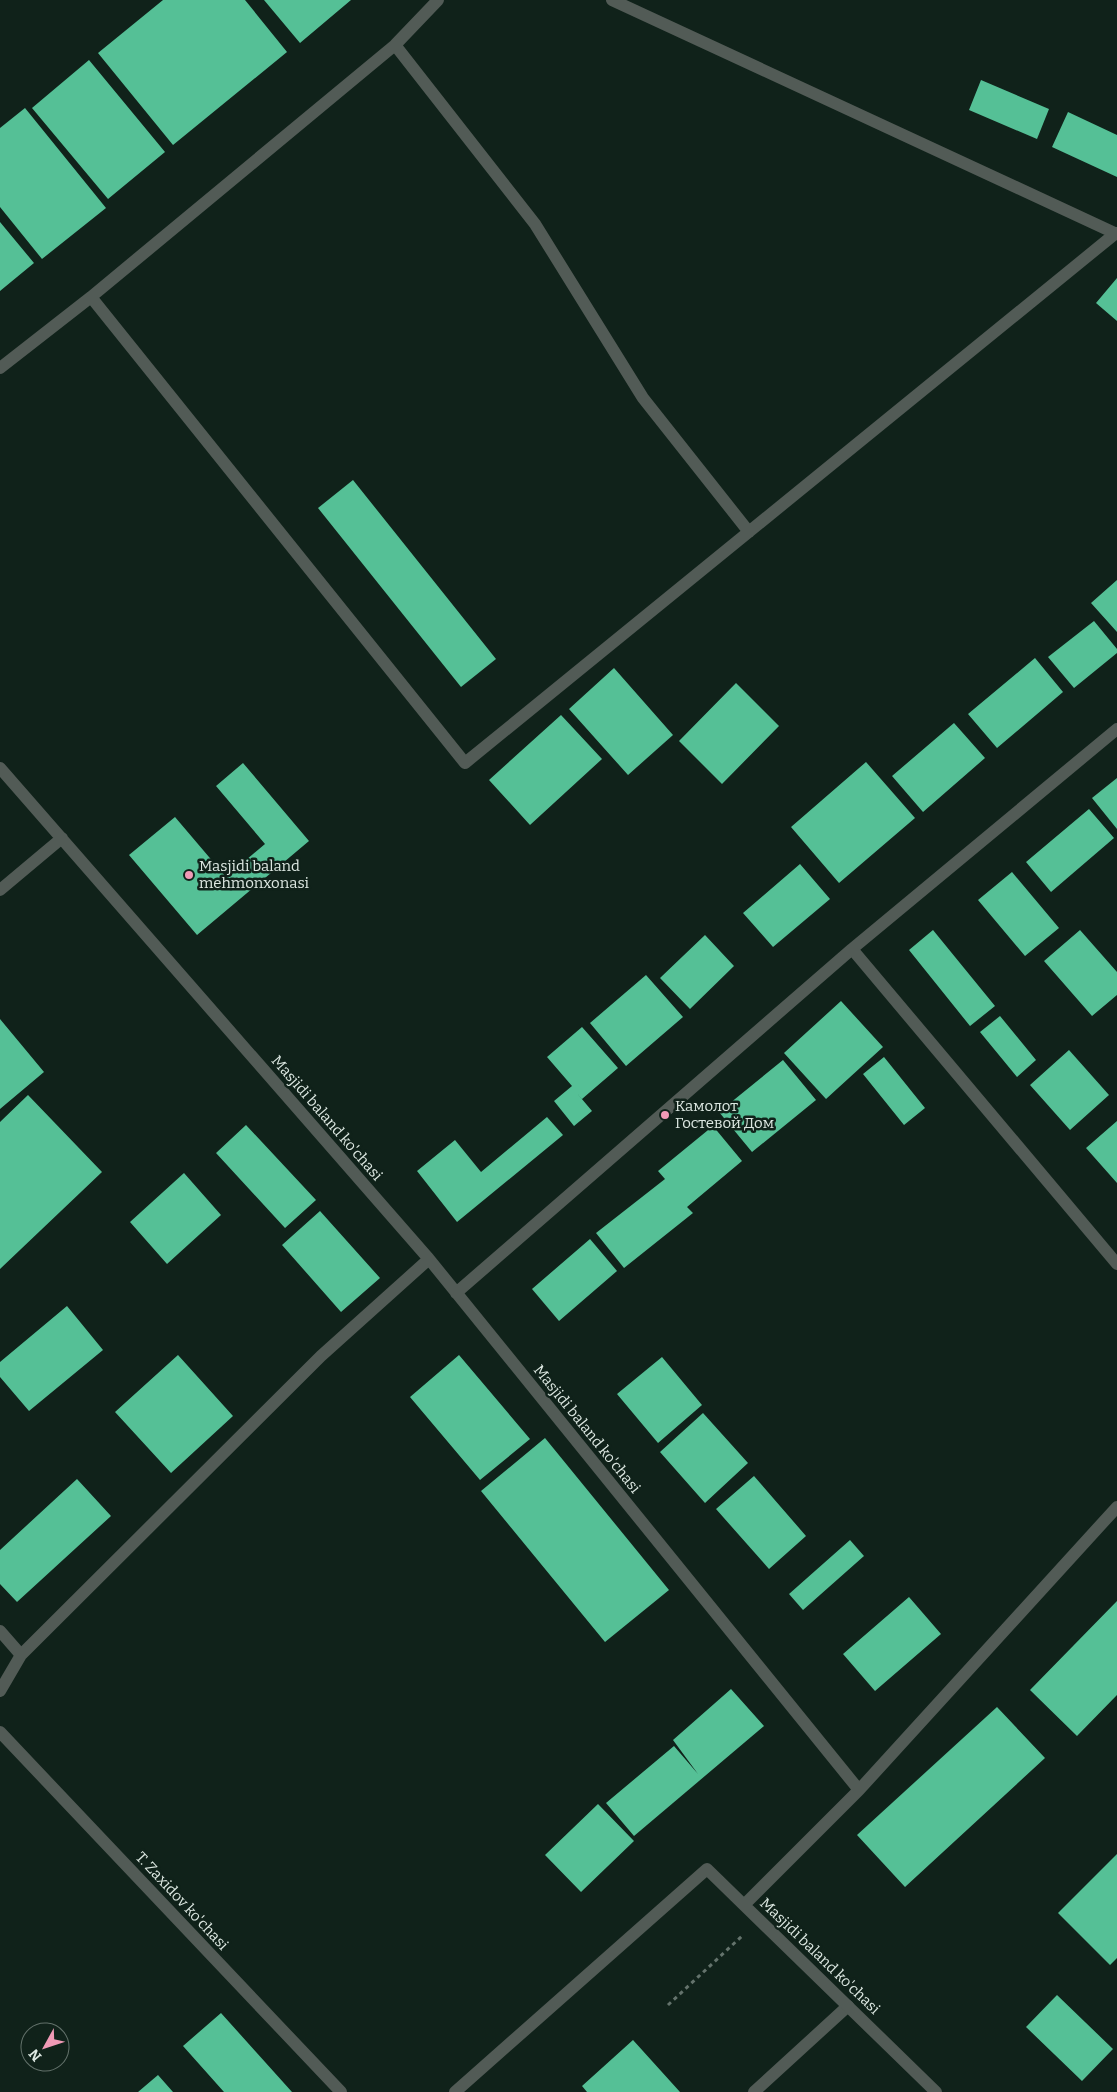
<svg xmlns="http://www.w3.org/2000/svg" width="1117" height="2092" viewBox="0 0 1117 2092" font-family="Bitter,serif">
	<rect width="100%" height="100%" fill="#10221a"/>
	<path fill="#55c096" d="M 163,0 L 245,0 L 287,52 L 173,145 L 98,53 Z
		M 264,0 L 351,0 L 300,43 Z
		M 89,60 L 165,152 L 108,199 L 32,108 Z
		M 981,80 L 1049,109 L 1037,139 L 969,110 Z
		M 25,108 L 106,208 L 42,259 L 0,207 L 0,128 Z
		M 1068,112 L 1117,135 L 1117,177 L 1052,147 Z
		M 0,222 L 34,263 L 0,291 Z
		M 1117,278 L 1117,321 L 1096,303 Z
		M 353,480 L 496,659 L 461,687 L 318,508 Z
		M 1117,580 L 1117,632 L 1091,603 Z
		M 1094,621 L 1117,649 L 1117,653 L 1074,688 L 1048,657 Z
		M 1035,658 L 1063,692 L 997,748 L 968,714 Z
		M 614,668 L 673,735 L 628,775 L 569,709 Z
		M 736,683 L 779,726 L 722,784 L 679,741 Z
		M 561,715 L 602,759 L 530,825 L 489,780 Z
		M 954,723 L 985,758 L 923,812 L 892,776 Z
		M 866,762 L 915,818 L 839,883 L 791,827 Z
		M 243,763 L 309,841 L 197,935 L 129,855 L 175,817 L 226,877 L 265,844 L 216,786 Z
		M 1117,778 L 1117,829 L 1092,798 Z
		M 1089,809 L 1114,838 L 1051,892 L 1026,862 Z
		M 800,864 L 830,899 L 773,947 L 743,913 Z
		M 1012,872 L 1059,928 L 1025,956 L 978,900 Z
		M 933,930 L 995,1006 L 970,1026 L 909,950 Z
		M 1080,930 L 1117,972 L 1117,995 L 1092,1016 L 1044,961 Z
		M 705,935 L 734,966 L 690,1009 L 660,978 Z
		M 646,975 L 683,1017 L 626,1066 L 590,1023 Z
		M 841,1001 L 883,1047 L 826,1099 L 784,1053 Z
		M 1000,1016 L 1036,1060 L 1017,1077 L 980,1032 Z
		M 0,1019 L 44,1072 L 0,1109 Z
		M 582,1027 L 618,1068 L 582,1099 L 576,1092 L 592,1111 L 574,1126 L 554,1101 L 572,1086 L 547,1057 Z
		M 1069,1050 L 1109,1095 L 1070,1130 L 1030,1085 Z
		M 884,1057 L 925,1108 L 904,1125 L 863,1074 Z
		M 783,1060 L 816,1100 L 752,1152 L 719,1112 Z
		M 28,1095 L 102,1172 L 0,1269 L 0,1122 Z
		M 547,1117 L 563,1135 L 457,1222 L 417,1171 L 455,1140 L 481,1172 Z
		M 1117,1121 L 1117,1183 L 1086,1148 Z
		M 246,1125 L 316,1200 L 285,1228 L 216,1153 Z
		M 713,1126 L 742,1161 L 687,1207 L 693,1213 L 624,1268 L 596,1233 L 665,1179 L 658,1171 Z
		M 184,1173 L 221,1215 L 167,1264 L 130,1222 Z
		M 320,1211 L 380,1278 L 341,1312 L 282,1245 Z
		M 590,1239 L 617,1271 L 559,1321 L 532,1289 Z
		M 67,1306 L 103,1350 L 29,1411 L 0,1377 L 0,1362 Z
		M 178,1355 L 233,1416 L 171,1473 L 115,1412 Z
		M 459,1355 L 530,1439 L 480,1480 L 410,1397 Z
		M 662,1357 L 702,1405 L 658,1443 L 617,1394 Z
		M 703,1413 L 748,1463 L 705,1503 L 660,1452 Z
		M 545,1438 L 669,1590 L 605,1642 L 481,1491 Z
		M 754,1476 L 806,1536 L 769,1569 L 716,1509 Z
		M 77,1479 L 111,1516 L 17,1602 L 0,1584 L 0,1550 Z
		M 850,1540 L 864,1556 L 803,1610 L 789,1594 Z
		M 909,1597 L 941,1634 L 875,1691 L 843,1654 Z
		M 1117,1601 L 1117,1695 L 1077,1736 L 1030,1690 Z
		M 731,1689 L 764,1726 L 634,1836 L 606,1803 L 674,1746 L 698,1774 L 673,1740 Z
		M 997,1707 L 1045,1758 L 905,1887 L 857,1835 Z
		M 598,1804 L 634,1841 L 581,1892 L 545,1855 Z
		M 1117,1854 L 1117,1958 L 1110,1965 L 1058,1913 Z
		M 1057,1995 L 1113,2049 L 1082,2081 L 1026,2027 Z
		M 221,2013 L 292,2092 L 224,2092 L 183,2046 Z
		M 633,2040 L 680,2092 L 587,2092 L 582,2086 Z
		M 158,2075 L 173,2092 L 138,2092 Z"/>
	<g fill="none" stroke-linecap="round" stroke-linejoin="round">
		<path stroke="#64736c" stroke-width="3" stroke-dasharray="4 4" stroke-linecap="butt" d="M 668,2005 L 742,1936"/>
		<path stroke="#525b56" stroke-width="12" d="M 754,2092 L 848,2006"/>
		<path stroke="#525b56" stroke-width="12" d="M 612,0 L 1117,234
			M 395,45 L 535,224 L 643,398 L 749,532
			M 91,297 L 465,763 L 1116,233
			M 0,368 L 91,297 L 395,45 L 438,0
			M 0,768 L 429,1259 L 859,1790
			M 0,890 L 62,838
			M 852,949 L 1117,1264
			M 456,1293 L 852,949 L 1117,729
			M 0,1631 L 21,1655 L 0,1691
			M 21,1655 L 321,1356 L 429,1259
			M 0,1732 L 341,2092
			M 744,1905 L 859,1790 L 1117,1507
			M 455,2092 L 707,1869 L 936,2092"/>
	</g>
	<g fill="#f09ab6" stroke="#10221a" stroke-width="2">
		<circle cx="189" cy="875" r="5"/>
		<circle cx="665" cy="1115" r="5"/>
	</g>
	<g text-anchor="middle" stroke-width="5" stroke-linejoin="round" paint-order="stroke">
		<g font-size="15" fill="#dde8e2" stroke="#10221a" text-anchor="start">
			<text x="199" y="871">Masjidi baland<tspan x="199" dy="17">mehmonxonasi</tspan></text>
			<text x="675" y="1111">Камолот<tspan x="675" dy="17">Гостевой Дом</tspan></text>
		</g>
		<g font-size="15" fill="#dde8e2" stroke="#10221a">
			<text transform="translate(327 1118) rotate(49)" y="5">Masjidi baland ko'chasi</text>
			<text transform="translate(587 1429) rotate(51)" y="5">Masjidi baland ko'chasi</text>
			<text transform="translate(182 1901) rotate(47)" y="5">T. Zaxidov ko'chasi</text>
			<text transform="translate(820 1956) rotate(44)" y="5">Masjidi baland ko'chasi</text>
		</g>
	</g>
	<g transform="translate(45 2047) rotate(230)"><circle r="24" fill="#10221a" stroke="#62716a"/>
	<path d="M0-4L9 19L0 12L-9 19Z" fill="#f09ab6"/>
	<text y="-8" font-size="14" font-weight="bold" text-anchor="middle" fill="#dde8e2">N</text>
	</g>
</svg>
